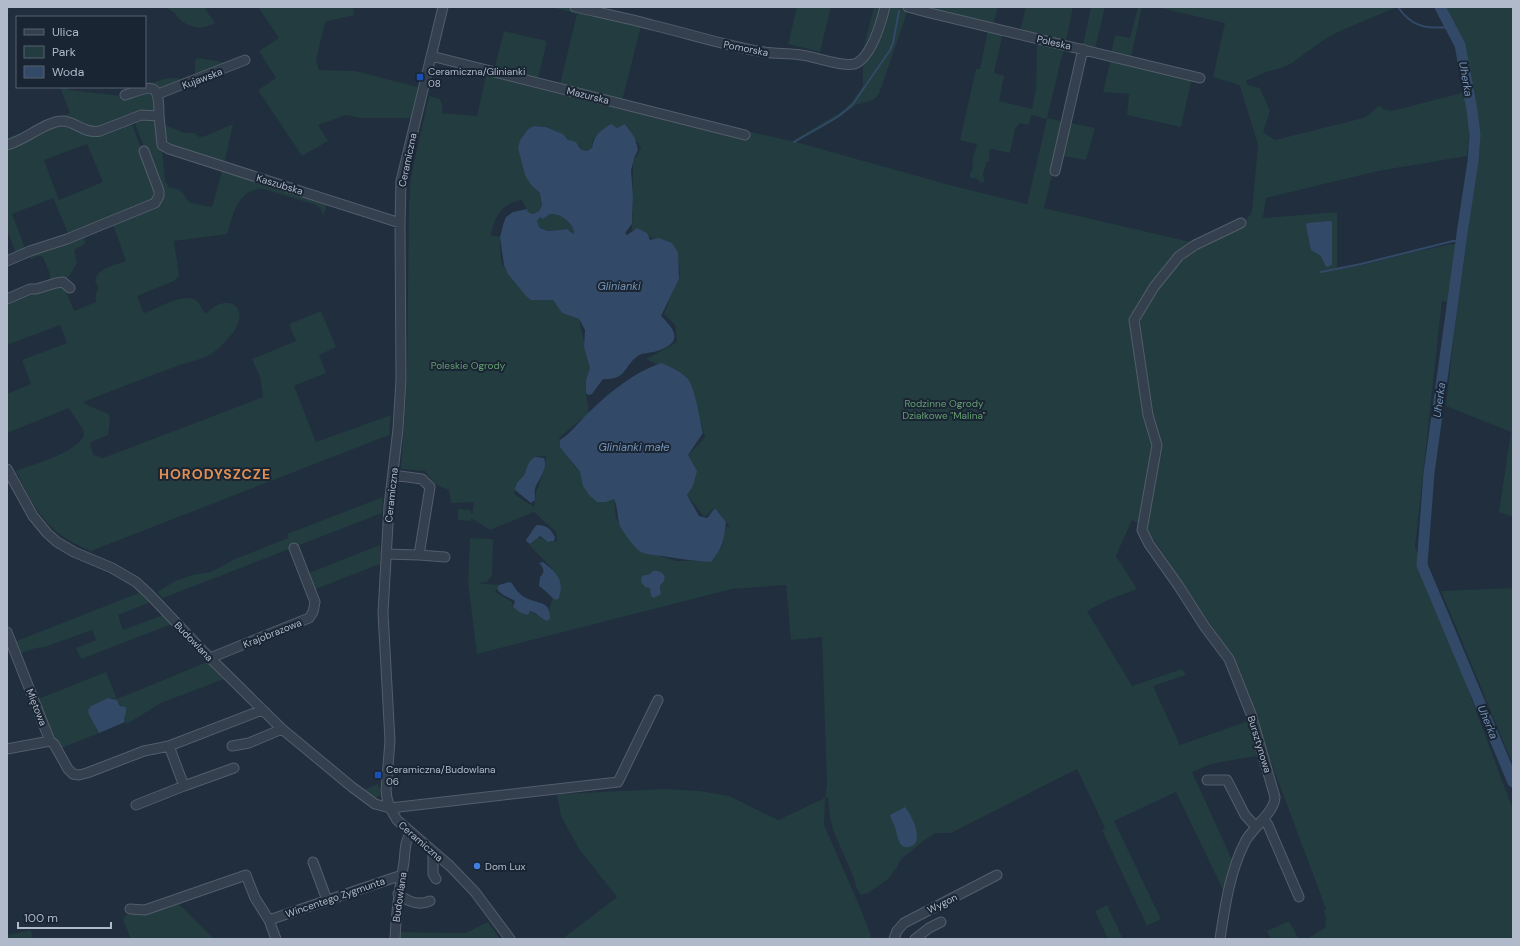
<svg xmlns="http://www.w3.org/2000/svg" width="1520" height="946" viewBox="0 0 1520 946" font-family="'DM Sans',sans-serif">
	<rect width="100%" height="100%" fill="#202e3e"/>
	<path fill="#223c3f" fill-rule="evenodd" d="M 167,7 L 204,7 L 215,23 C 201,31 190,28 179,19 C 177,17 176,15 175,13 C 172,11 169,11 167,7 Z
		M 258,7 L 353,7 L 354,15 L 325,22 L 316,61 L 319,70 L 355,71 L 418,87 L 411,118 L 361,118 L 346,115 L 318,125 L 328,141 L 302,156 L 258,90 L 276,78 L 259,51 L 279,38 Z
		M 555,7 L 597,7 L 643,18 L 622,101 L 560,84 L 577,14 L 555,8 Z
		M 797,7 L 831,7 L 820,52 L 788,44 Z
		M 874,7 L 897,7 L 908,10 L 879,94 L 873,100 L 856,105 L 832,122 L 796,142 L 953,186 L 1027,204 L 1047,119 L 1031,115 L 1029,125 L 1020,123 L 1015,129 L 1010,153 L 992,149 L 989,151 L 990,160 L 986,163 C 986,167 984,170 983,174 C 983,178 985,178 984,182 L 981,183 L 976,178 L 971,178 L 970,177 L 970,173 L 973,169 L 972,161 L 977,144 L 960,140 L 976,69 L 980,69 L 988,30 L 1003,33 L 994,73 L 1004,76 L 999,101 L 1032,109 L 1036,89 L 1037,41 L 1064,48 L 1047,118 L 1095,128 L 1086,160 L 1057,155 L 1044,208 L 1195,243 L 1242,224 L 1251,214 L 1252,210 L 1258,145 L 1241,89 L 1239,85 L 1213,77 L 1225,23 L 1156,7 L 1397,7 L 1338,32 L 1322,41 L 1292,63 L 1284,67 L 1266,72 L 1246,81 L 1248,85 L 1260,88 L 1270,111 L 1263,132 L 1275,140 L 1363,118 L 1370,114 L 1379,105 C 1384,111 1389,111 1396,110 L 1465,92 L 1470,127 L 1467,156 L 1378,171 L 1266,198 L 1263,218 L 1337,212 L 1337,269 L 1362,265 L 1418,251 L 1458,243 L 1451,303 L 1442,301 L 1415,547 L 1513,810 L 1513,939 L 1307,939 L 1325,928 L 1326,919 L 1324,910 L 1326,909 L 1231,655 L 1146,528 L 1132,520 L 1116,556 L 1137,589 L 1108,600 L 1087,611 L 1132,686 L 1182,669 L 1186,675 L 1153,686 L 1180,745 L 1251,720 L 1261,755 L 1211,764 L 1192,772 L 1233,862 L 1225,894 L 1176,792 L 1114,821 L 1161,919 L 1147,926 L 1102,830 L 1105,828 L 1077,769 L 951,833 L 936,833 L 926,839 L 901,859 L 897,867 L 888,879 L 868,893 L 861,895 L 857,889 L 853,876 L 833,830 L 830,818 L 828,797 L 825,798 L 824,825 L 862,912 L 872,939 L 562,939 L 617,897 L 579,849 L 561,816 L 557,794 L 665,789 L 700,791 L 729,796 L 778,820 L 825,798 L 827,784 L 822,637 L 791,640 L 786,585 L 732,589 L 477,654 L 468,582 L 470,538 L 493,539 L 492,575 L 487,582 L 477,583 L 499,585 L 495,592 L 512,602 L 513,607 L 528,614 L 530,611 L 547,621 L 552,598 L 559,598 L 561,584 L 551,567 L 529,545 L 538,537 L 550,542 L 557,541 L 556,532 L 534,512 L 490,530 L 471,518 L 471,521 L 458,520 L 458,509 L 471,510 L 472,515 L 474,502 L 451,503 L 449,490 L 435,484 L 425,471 L 401,469 L 407,379 L 409,200 L 411,176 L 429,96 L 440,99 L 442,104 L 442,113 L 477,116 L 487,71 L 647,110 L 792,141 L 844,110 L 851,103 L 863,86 L 863,62 L 860,61 ZM 625,124 L 641,148 L 633,162 L 632,230 L 676,248 L 680,273 L 664,314 L 675,325 L 677,342 L 646,359 L 689,380 L 705,437 L 688,455 L 687,495 L 704,517 L 715,508 L 730,527 L 726,526 L 722,546 L 713,560 L 676,561 L 638,549 L 616,518 L 614,499 L 580,472 L 573,465 L 559,438 L 589,413 L 586,393 L 591,373 L 579,319 L 562,313 L 553,300 L 521,289 L 501,262 L 500,237 L 491,235 C 494,217 502,203 522,200 L 528,212 L 533,214 L 539,211 L 542,206 L 540,193 L 531,185 L 518,148 L 520,140 L 524,134 L 534,126 L 546,127 L 562,134 L 568,140 L 579,145 L 582,150 L 587,151 L 592,148 L 593,139 ZM 546,456 L 544,471 L 536,492 L 534,507 L 514,494 L 515,490 L 535,457 Z
		M 922,7 L 998,7 L 993,25 Z
		M 1026,7 L 1073,7 L 1066,41 L 1020,31 Z
		M 1091,7 L 1105,7 L 1095,49 L 1083,45 Z
		M 1138,7 L 1142,7 L 1131,57 L 1111,53 L 1115,35 L 1130,38 Z
		M 1443,7 L 1513,7 L 1513,517 L 1499,512 L 1511,432 L 1446,406 L 1456,314 L 1465,255 L 1479,140 L 1463,44 Z
		M 504,31 L 547,41 L 538,79 L 495,67 Z
		M 198,58 L 218,61 L 228,64 L 158,90 L 145,85 C 151,83 158,81 164,79 C 174,76 187,82 195,74 L 195,61 Z
		M 1111,59 L 1192,78 L 1181,127 L 1127,115 L 1129,94 L 1103,92 Z
		M 60,87 L 64,87 L 70,90 L 122,96 L 152,90 L 158,114 L 98,129 L 66,119 L 7,144 L 7,138 L 70,113 Z
		M 138,119 L 156,119 L 162,149 L 165,182 L 168,184 L 169,188 C 182,188 183,194 190,203 L 212,207 L 223,168 L 329,200 L 323,216 L 321,209 L 316,205 L 264,189 C 238,187 233,215 227,234 L 174,241 L 179,276 L 174,281 L 137,296 L 144,313 C 157,309 183,292 196,300 C 200,303 202,310 206,314 C 225,292 250,305 235,330 C 230,337 221,347 214,352 C 207,358 186,363 177,366 C 145,378 114,390 83,402 L 87,405 L 109,414 L 110,422 L 108,435 L 91,442 L 90,446 L 94,455 L 103,458 L 263,397 L 260,377 L 252,359 L 296,341 L 289,324 L 321,311 L 336,347 L 319,355 L 326,373 L 294,386 L 316,442 L 391,415 L 389,435 L 91,551 C 47,533 36,512 16,471 C 34,464 76,453 84,435 L 83,430 L 69,408 L 7,433 L 7,394 L 31,384 L 22,360 L 67,343 L 60,325 L 7,345 L 7,301 L 29,293 L 60,285 L 65,289 L 74,311 L 96,302 L 96,293 L 99,288 L 95,281 C 97,268 115,265 126,261 L 112,222 L 157,204 L 148,156 L 136,127 L 136,122 Z
		M 132,120 L 132,125 L 157,188 L 155,200 L 81,230 L 68,233 L 53,198 L 12,214 L 26,250 L 17,256 L 7,230 L 7,147 L 60,122 L 84,131 ZM 87,144 L 103,182 L 59,200 L 44,160 Z
		M 162,124 L 185,133 L 195,133 L 199,137 L 205,136 L 233,124 L 224,165 L 165,144 Z
		M 550,214 C 560,213 572,222 574,232 L 573,235 L 567,229 L 548,231 L 540,228 L 537,221 C 539,215 545,216 550,214 Z
		M 84,234 L 85,244 L 74,250 L 77,263 C 67,279 71,279 51,282 L 50,278 L 50,274 L 43,257 C 39,255 36,256 32,259 L 25,256 Z
		M 383,497 L 382,513 L 163,598 L 157,592 L 175,581 L 192,575 L 211,572 L 235,559 L 288,538 L 287,534 Z
		M 380,545 L 380,564 L 313,590 L 306,574 Z
		M 1513,588 L 1513,765 L 1441,591 Z
		M 141,592 L 151,602 L 118,615 L 123,630 L 163,615 L 172,624 L 81,659 L 76,648 L 96,640 L 92,630 L 45,647 L 36,648 L 19,654 L 14,642 Z
		M 207,662 L 224,679 L 161,703 L 127,724 L 124,719 L 126,713 C 124,710 119,702 117,700 C 108,693 95,709 89,715 L 99,733 L 59,749 L 38,699 L 106,672 L 117,699 Z
		M 378,784 L 381,795 L 376,798 L 374,801 L 361,791 Z
		M 177,902 L 214,939 L 131,939 L 123,920 L 126,915 Z
		M 1107,905 L 1123,939 L 1108,939 L 1095,911 Z
		M 1289,921 L 1299,939 L 1271,939 L 1267,931 Z
		M 488,922 L 500,939 L 399,939 L 398,932 L 465,933 Z
		M 31,930 L 33,939 L 7,939 L 7,935 Z"/>
	<path fill="#324967" fill-rule="evenodd" d="M 611,124 L 617,128 L 625,124 L 635,138 L 638,150 L 635,156 L 631,170 L 633,197 L 632,216 L 632,224 L 625,233 L 627,235 L 637,228 L 647,233 L 650,240 L 659,238 L 672,243 L 678,252 L 679,279 L 661,316 C 680,334 680,344 654,352 C 649,353 643,353 639,355 C 622,367 628,380 603,379 L 592,394 L 588,395 L 586,393 L 586,380 L 590,368 L 584,347 L 585,330 L 579,319 L 562,313 L 553,300 L 531,300 L 526,296 L 508,274 L 504,265 L 500,237 L 503,225 L 506,217 L 513,212 L 527,209 L 528,212 L 533,214 L 539,211 L 542,206 L 540,193 L 531,185 L 525,175 L 518,148 L 520,140 L 528,129 L 534,126 L 546,127 L 553,130 L 563,134 L 568,140 C 580,142 575,143 582,150 L 587,151 L 592,148 C 594,135 600,131 611,124 ZM 550,214 C 560,213 572,222 574,232 L 573,234 L 567,229 L 548,231 L 540,228 L 537,221 L 540,217 L 543,219 Z
		M 1329,221 L 1331,221 L 1332,223 L 1332,265 L 1327,267 L 1325,265 L 1321,256 L 1311,250 L 1306,225 L 1307,223 Z
		M 661,363 C 671,367 680,371 688,379 C 695,387 700,421 703,433 L 688,455 L 697,471 L 693,486 L 687,495 L 699,516 L 707,518 L 715,508 L 726,522 C 724,539 723,548 711,562 C 695,561 679,559 662,556 C 656,555 647,555 641,552 C 635,549 623,532 620,526 C 617,517 618,508 614,499 L 606,502 L 597,502 L 589,495 L 583,486 L 580,472 L 560,447 L 560,440 C 571,433 578,423 587,414 C 609,393 632,373 661,363 Z
		M 535,457 L 544,458 C 548,469 540,477 536,486 C 534,491 535,495 535,500 L 531,503 L 515,490 C 516,480 521,481 525,473 C 528,466 528,461 535,457 Z
		M 537,525 C 547,525 551,529 555,537 L 554,541 L 548,542 L 540,536 L 530,544 L 527,542 L 526,539 C 531,535 532,529 537,525 Z
		M 543,562 C 556,572 565,580 559,598 L 556,600 C 550,597 546,590 539,586 L 540,577 C 545,573 544,567 539,563 Z
		M 653,571 C 659,570 667,574 664,581 C 662,585 660,583 660,587 C 660,590 661,592 661,594 L 654,598 L 651,596 L 650,588 L 645,587 L 641,582 L 642,576 L 650,574 Z
		M 509,582 L 512,583 C 516,591 522,597 531,600 C 543,604 550,603 550,619 L 547,621 C 541,619 536,612 530,611 L 528,615 L 521,613 L 513,607 L 515,601 C 509,597 503,597 497,589 L 499,585 Z
		M 108,698 L 117,700 L 120,706 L 126,707 L 126,713 L 124,719 L 125,722 L 99,733 L 89,715 L 88,710 L 91,706 Z
		M 905,807 C 912,816 921,834 915,844 C 899,854 898,838 895,827 C 893,823 891,819 890,815 Z"/>
	<g fill="none" stroke-linecap="round" stroke-linejoin="round">
		<path stroke="#324967" stroke-width="2" d="M 1398,7 C 1412,28 1428,29 1451,27
			M 794,142 L 839,116 L 853,104 L 890,50 L 893,43 L 899,11
			M 1321,272 L 1361,264 L 1453,241 L 1461,241"/>
		<path stroke="#324967" stroke-width="11" d="M 1440,7 L 1460,45 L 1472,110 L 1475,135 L 1473,161 L 1463,227 L 1429,473 L 1422,565 L 1513,782"/>
		<defs>
			<path id="minor" d="M 443,7 L 401,181 L 400,223 L 401,379 L 398,429 L 389,506 L 383,613 L 390,741 L 386,790 L 387,798 L 390,808 L 397,820 L 450,866 L 475,892 L 510,939
				M 575,7 C 601,13 627,18 652,25 C 690,34 726,46 764,52 C 776,54 789,53 801,55 C 814,56 846,69 857,63 C 872,54 881,23 885,7
				M 908,7 L 926,12 L 1200,78
				M 431,56 L 745,135
				M 158,94 L 245,60
				M 125,95 C 154,85 159,82 159,116
				M 7,145 C 24,141 46,121 62,121 C 76,121 83,134 100,131 L 141,115 L 159,116 L 162,145 L 169,149 L 400,223
				M 1055,171 L 1083,49
				M 7,261 L 30,251 L 67,239 L 155,203 L 159,196 L 159,191 L 144,151
				M 7,299 L 30,289 L 36,289 L 56,283 L 63,282 L 70,288
				M 7,469 L 33,516 L 47,533 L 57,542 L 74,552 L 112,568 L 136,582 L 150,595 L 204,652 L 282,729 L 352,787 L 375,804 L 390,808 L 399,807 L 618,782 L 658,700
				M 386,554 L 419,555 L 430,487 L 422,479 L 393,475
				M 419,555 L 445,557
				M 7,632 L 50,741 L 7,749
				M 210,658 L 309,618 L 313,612 L 315,602 L 294,548
				M 50,741 L 54,744 L 68,769 L 73,774 L 79,775 L 87,773 L 144,751 L 169,746 L 262,710
				M 169,746 L 184,786
				M 232,746 L 249,743 L 282,729
				M 1207,780 L 1227,780 L 1245,815 L 1256,827
				M 136,805 L 184,786 L 234,768
				M 1261,821 L 1266,822 L 1268,825 L 1299,897
				M 433,852 L 433,874 L 436,879
				M 313,862 L 327,900
				M 398,894 C 407,901 419,906 430,901
				M 130,909 L 145,910 L 246,875 L 255,898 L 269,920 L 276,939
				M 269,920 L 402,875
				M 395,939 C 396,915 399,892 403,868 C 406,855 403,844 411,832
				M 894,939 L 897,931 L 904,923 L 997,875
				M 915,939 L 929,928 L 941,922
				M 1220,939 C 1225,906 1230,870 1246,840 C 1254,827 1275,811 1275,797 L 1251,714 L 1229,659 L 1205,627 L 1178,585 L 1149,544 L 1142,530 L 1157,445 L 1148,415 L 1134,320 L 1154,287 L 1179,256 L 1195,245 L 1241,223"/>
		</defs>
		<use href="#minor" stroke="#535d6c" stroke-width="11"/>
		<use href="#minor" stroke="#35404e" stroke-width="9"/>
	</g>
	<g fill="#1a4fb4" stroke="#1a2533" stroke-width="1.5">
		<rect x="416" y="73" width="8" height="8" rx="2"/>
		<rect x="374" y="771" width="8" height="8" rx="2"/>
	</g>
	<circle fill="#3f7fe0" stroke="#1a2533" stroke-width="1.5" cx="477" cy="866" r="4"/>
	<g text-anchor="middle" stroke-width="4" stroke-linejoin="round" paint-order="stroke">
		<g font-size="10" fill="#b0baca" stroke="#1a2533">
			<text transform="translate(1054 42) rotate(13)" y="4">Poleska</text>
			<text transform="translate(746 48) rotate(11)" y="4">Pomorska</text>
			<text transform="translate(202 78) rotate(-21)" y="4">Kujawska</text>
			<text transform="translate(588 95) rotate(14)" y="4">Mazurska</text>
			<text transform="translate(407 160) rotate(-78)" y="4">Ceramiczna</text>
			<text transform="translate(280 184) rotate(17)" y="4">Kaszubska</text>
			<text transform="translate(391 495) rotate(-84)" y="4">Ceramiczna</text>
			<text transform="translate(272 633) rotate(-22)" y="4">Krajobrazowa</text>
			<text transform="translate(194 641) rotate(46)" y="4">Budowlana</text>
			<text transform="translate(37 707) rotate(68)" y="4">Miętowa</text>
			<text transform="translate(1260 744) rotate(73)" y="4">Bursztynowa</text>
			<text transform="translate(421 841) rotate(41)" y="4">Ceramiczna</text>
			<text transform="translate(335 897) rotate(-19)" y="4">Wincentego Zygmunta</text>
			<text transform="translate(399 897) rotate(-82)" y="4">Budowlana</text>
			<text transform="translate(942 903) rotate(-27)" y="4">Wygon</text>
		</g>
		<g font-size="10" fill="#b0baca" stroke="#1a2533" text-anchor="start">
			<text x="428" y="75">Ceramiczna/Glinianki<tspan x="428" dy="12">08</tspan></text>
			<text x="386" y="773">Ceramiczna/Budowlana<tspan x="386" dy="12">06</tspan></text>
			<text x="485" y="870">Dom Lux</text>
		</g>
		<g font-size="10" fill="#659d71" stroke="#1a2533">
			<text x="468" y="369">Poleskie Ogrody</text>
			<text x="944" y="407">Rodzinne Ogrody<tspan x="944" dy="12">Działkowe "Malina"</tspan></text>
		</g>
		<g font-size="11" font-style="italic" fill="#7491b4" stroke="#1a2533">
			<text transform="translate(1466 79) rotate(80)" y="4">Uherka</text>
			<text x="619" y="290">Glinianki</text>
			<text transform="translate(1439 400) rotate(-82)" y="4">Uherka</text>
			<text x="634" y="451">Glinianki małe</text>
			<text transform="translate(1488 722) rotate(67)" y="4">Uherka</text>
		</g>
		<g font-size="14" font-weight="bold" letter-spacing="1" fill="#df8f55" stroke="#1a2533">
			<text x="215" y="479">HORODYSZCZE</text>
		</g>
	</g>
	<rect width="1520" height="946" fill="none" stroke="#b0baca" stroke-width="16"/>
	<rect x="16" y="16" width="130" height="72" fill="#1a2533" stroke="#56616f"/>
	<rect x="24" y="29" width="20" height="6" fill="#35404e" stroke="#56616f"/>
	<text x="52" y="36" font-size="12" fill="#b0baca">Ulica</text>
	<rect x="24" y="46" width="20" height="12" fill="#223c3f" stroke="#56616f"/>
	<text x="52" y="56" font-size="12" fill="#b0baca">Park</text>
	<rect x="24" y="66" width="20" height="12" fill="#324967" stroke="#56616f"/>
	<text x="52" y="76" font-size="12" fill="#b0baca">Woda</text>
	<path d="M18 922v6h93v-6" fill="none" stroke="#b0baca" stroke-width="2"/>
	<text x="24" y="922" font-size="12" fill="#b0baca" stroke="#1a2533" stroke-width="3" paint-order="stroke">100 m</text>
</svg>
